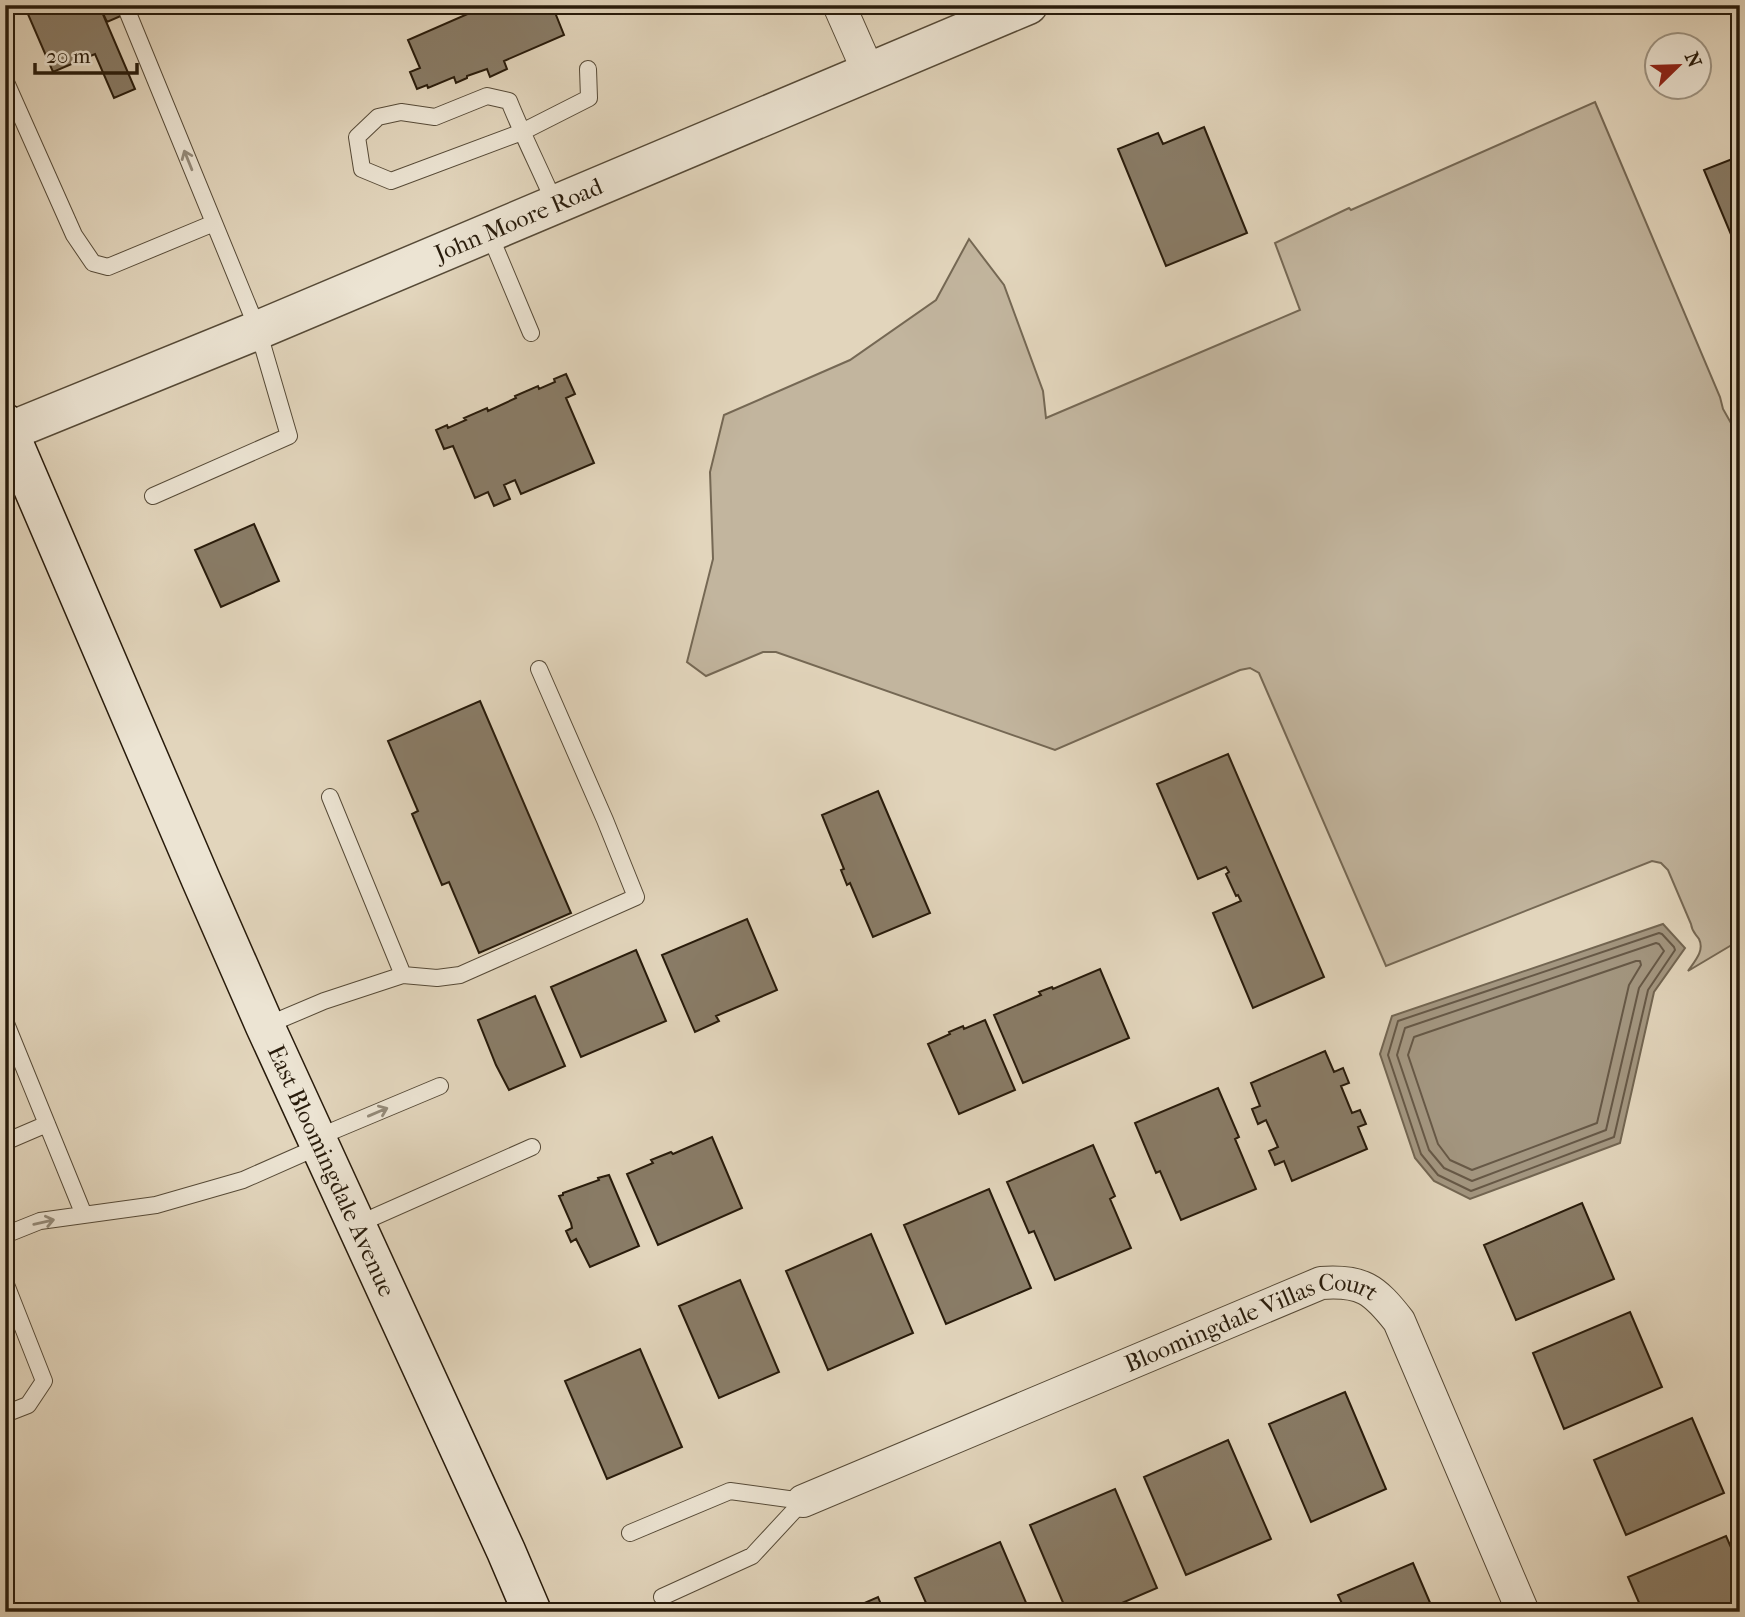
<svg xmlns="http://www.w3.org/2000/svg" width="1745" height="1617" viewBox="0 0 1745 1617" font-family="'IM FELL French Canon',serif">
	<rect width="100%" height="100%" fill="#e2d5bc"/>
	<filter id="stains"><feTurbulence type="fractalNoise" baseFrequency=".00286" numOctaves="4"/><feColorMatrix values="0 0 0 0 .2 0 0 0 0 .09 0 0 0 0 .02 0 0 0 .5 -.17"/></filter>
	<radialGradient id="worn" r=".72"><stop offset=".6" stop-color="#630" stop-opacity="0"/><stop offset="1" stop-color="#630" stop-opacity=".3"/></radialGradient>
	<path fill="#c2b59e" stroke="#756854" stroke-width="2" d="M 1595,102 L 1720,397 L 1723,409 L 1740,439 L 1740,940 L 1688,971 C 1694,962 1705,951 1699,939 C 1695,933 1692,932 1691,924 L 1668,870 L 1661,863 L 1652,861 L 1386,966 L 1259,673 L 1250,668 L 1240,670 L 1055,750 L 776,652 L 763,652 L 706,676 L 687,662 L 713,559 L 710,472 L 724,415 L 850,360 L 936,300 L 969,239 L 1004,285 L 1043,391 L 1046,418 L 1300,310 L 1275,243 L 1349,208 L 1351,210 Z"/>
	<path fill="#a39680" stroke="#726551" stroke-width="2" d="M 1663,924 L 1685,948 L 1654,992 L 1620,1143 L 1470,1199 L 1434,1181 L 1415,1158 L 1380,1054 L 1392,1016 Z"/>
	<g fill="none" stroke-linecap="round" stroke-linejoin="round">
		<path stroke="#665846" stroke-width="2" d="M 1659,933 L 1662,934 L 1674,947 L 1675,950 L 1648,990 L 1614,1137 L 1471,1191 L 1438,1175 L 1421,1154 L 1388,1055 L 1398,1021 Z
			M 1656,943 L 1659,944 L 1664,951 L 1639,988 L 1606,1130 L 1472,1181 L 1444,1168 L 1429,1150 L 1397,1055 L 1405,1028 Z
			M 1636,961 L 1640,961 L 1641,965 L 1629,985 L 1597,1123 L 1472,1170 L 1450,1160 L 1438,1144 L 1408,1055 L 1414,1037 Z"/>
	</g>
	<path fill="#897c67" stroke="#281b0b" stroke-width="2" d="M 24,5 L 99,5 L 135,89 L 114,98 L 95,54 L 53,72 Z
		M 99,5 L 146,5 L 107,22 Z
		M 488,5 L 494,5 L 497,13 L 516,5 L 521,7 L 552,5 L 564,35 L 504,61 L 507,69 L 490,77 L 487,69 L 467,76 L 467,78 L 456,83 L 454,77 L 428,88 L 427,85 L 417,89 L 410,72 L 420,68 L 408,40 Z
		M 1204,127 L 1247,233 L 1166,266 L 1118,149 L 1158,133 L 1163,144 Z
		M 1740,156 L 1740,256 L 1704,170 Z
		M 566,374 L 575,394 L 566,398 L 594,463 L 521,494 L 515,480 L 504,485 L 510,499 L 494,506 L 488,492 L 475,498 L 453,446 L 444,449 L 436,430 L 447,425 L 448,428 L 466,420 L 464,418 L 487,408 L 488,411 L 516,398 L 515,396 L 538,386 L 539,389 L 555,382 L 554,379 Z
		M 254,524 L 279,581 L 221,607 L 195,550 Z
		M 480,701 L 571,913 L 479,953 L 449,882 L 442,885 L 412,814 L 418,811 L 388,741 Z
		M 1228,754 L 1324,977 L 1253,1008 L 1213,913 L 1241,901 L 1238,895 L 1236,896 L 1226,874 L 1229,872 L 1226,867 L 1198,879 L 1157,784 Z
		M 878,791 L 930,913 L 873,937 L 850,883 L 847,885 L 841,870 L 844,869 L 822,815 Z
		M 747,919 L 777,990 L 716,1016 L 719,1021 L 695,1032 L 662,955 Z
		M 636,950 L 666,1021 L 581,1057 L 551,987 Z
		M 1100,969 L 1129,1038 L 1023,1083 L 994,1015 L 1041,995 L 1039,992 L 1052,987 L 1053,989 Z
		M 535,996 L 565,1066 L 509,1090 L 496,1065 L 478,1020 Z
		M 985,1020 L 1015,1090 L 959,1114 L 928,1044 L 950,1034 L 949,1032 L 963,1026 L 964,1029 Z
		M 1325,1051 L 1334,1072 L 1343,1068 L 1349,1083 L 1341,1086 L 1352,1113 L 1360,1110 L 1366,1124 L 1358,1127 L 1367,1149 L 1292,1181 L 1284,1161 L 1275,1165 L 1269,1151 L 1278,1147 L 1266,1120 L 1258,1124 L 1252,1109 L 1260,1106 L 1251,1083 Z
		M 1218,1088 L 1239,1137 L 1235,1139 L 1256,1189 L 1181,1220 L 1160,1171 L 1156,1173 L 1135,1123 Z
		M 712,1137 L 742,1208 L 658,1245 L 627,1174 L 653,1163 L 651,1160 L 671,1152 L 673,1154 Z
		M 1093,1145 L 1115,1196 L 1110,1199 L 1131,1248 L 1055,1280 L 1034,1231 L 1029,1233 L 1007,1182 Z
		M 609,1175 L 639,1246 L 590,1267 L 576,1239 L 571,1242 L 566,1231 L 572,1228 L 571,1223 L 559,1196 L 563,1195 L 563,1193 L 599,1180 L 598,1178 Z
		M 989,1189 L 1031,1288 L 946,1324 L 904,1225 Z
		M 1582,1203 L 1614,1279 L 1516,1320 L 1484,1245 Z
		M 871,1234 L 913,1333 L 828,1370 L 786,1271 Z
		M 740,1280 L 779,1372 L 719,1398 L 679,1306 Z
		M 1630,1312 L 1662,1387 L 1564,1429 L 1533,1353 Z
		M 640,1349 L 682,1447 L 607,1479 L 565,1381 Z
		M 1345,1392 L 1386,1489 L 1311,1522 L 1269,1424 Z
		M 1692,1418 L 1724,1493 L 1626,1535 L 1594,1460 Z
		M 1228,1440 L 1271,1539 L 1186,1575 L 1144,1477 Z
		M 1115,1489 L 1157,1588 L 1101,1612 L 1067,1612 L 1030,1525 Z
		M 1726,1536 L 1740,1568 L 1740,1612 L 1643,1612 L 1628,1577 Z
		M 1000,1542 L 1030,1612 L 930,1612 L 915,1578 Z
		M 1413,1563 L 1434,1612 L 1346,1612 L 1338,1595 Z
		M 878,1597 L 884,1612 L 844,1612 Z"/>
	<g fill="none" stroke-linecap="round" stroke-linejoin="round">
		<defs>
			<path id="service" d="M 128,13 L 258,330 L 289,436 L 153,496
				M 5,80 L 74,235 L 93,263 L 108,267 L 214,223
				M 555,204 C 540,169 523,136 509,101 L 487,96 L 435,117 L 401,112 L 378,117 L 357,137 L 362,169 L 391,181 L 522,132 L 589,98 L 588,69
				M 489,233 L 531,333
				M 330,797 L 403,975
				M 5,1021 L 84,1215
				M 265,1026 L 324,1001 L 403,975 L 437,978 L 460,975 L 636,897 L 605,820 L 539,669
				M 316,1138 L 440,1086
				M 5,1142 L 47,1124
				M 356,1225 L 532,1147
				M 5,1235 L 40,1221 L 156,1205 L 243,1180 L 320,1146
				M 5,1282 L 44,1381 L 28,1405 L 5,1414
				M 630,1533 L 730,1491 L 803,1501
				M 662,1597 L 752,1556 L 803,1501"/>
			<g id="minor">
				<path d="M 839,5 L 869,73"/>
				<path id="s1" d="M 803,1501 L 1321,1283 C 1362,1280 1374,1289 1399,1321 L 1523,1612"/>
			</g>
			<g id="tertiary">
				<path id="s2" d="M 5,433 L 258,330 L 1028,5"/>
			</g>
			<g id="secondary">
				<path id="s3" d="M 5,423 L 201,880 L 265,1026 L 506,1551 L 532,1612"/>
			</g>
		</defs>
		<use href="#service" stroke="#564a37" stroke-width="18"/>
		<use href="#minor" stroke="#564a37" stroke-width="34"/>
		<use href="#tertiary" stroke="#564a37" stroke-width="41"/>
		<use href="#secondary" stroke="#281b0b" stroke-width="41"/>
		<use href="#service" stroke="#ece4d3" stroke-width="16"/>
		<use href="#minor" stroke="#ece4d3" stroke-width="32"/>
		<use href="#tertiary" stroke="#ece4d3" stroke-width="38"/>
		<use href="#secondary" stroke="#ece4d3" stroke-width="38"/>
	</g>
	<defs><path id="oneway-shaft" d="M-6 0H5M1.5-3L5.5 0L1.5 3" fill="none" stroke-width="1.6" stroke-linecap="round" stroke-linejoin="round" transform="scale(1.75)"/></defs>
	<g stroke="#948a79">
		<use href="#oneway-shaft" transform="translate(188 160) rotate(-112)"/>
		<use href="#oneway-shaft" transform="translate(378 1112) rotate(-23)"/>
		<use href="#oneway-shaft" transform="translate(44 1222) rotate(-13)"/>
	</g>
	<g text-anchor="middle" stroke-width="5" stroke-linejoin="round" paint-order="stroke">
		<g font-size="24" fill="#281b0b" stroke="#ece4d3">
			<text dy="8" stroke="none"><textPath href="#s2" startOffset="556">John Moore Road</textPath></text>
			<text dy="8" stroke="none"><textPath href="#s3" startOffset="816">East Bloomingdale Avenue</textPath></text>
			<text dy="8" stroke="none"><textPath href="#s1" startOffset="485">Bloomingdale Villas Court</textPath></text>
		</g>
	</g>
	<rect width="1745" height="1617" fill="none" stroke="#e2d5bc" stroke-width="28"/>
	<rect x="7" y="7" width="1731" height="1603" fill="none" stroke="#281b0b" stroke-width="3.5"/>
	<rect x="14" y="14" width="1717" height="1589" fill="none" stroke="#281b0b" stroke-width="2"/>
	<g transform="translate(1678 66) rotate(67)"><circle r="33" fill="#ece4d3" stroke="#9e9483" stroke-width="2"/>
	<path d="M0-5L12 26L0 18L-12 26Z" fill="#8f2418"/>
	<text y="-10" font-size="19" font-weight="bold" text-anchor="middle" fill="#281b0b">N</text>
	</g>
	<path d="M35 63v10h102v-10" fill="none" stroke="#281b0b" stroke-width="3.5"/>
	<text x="46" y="63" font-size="21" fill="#281b0b" stroke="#ece4d3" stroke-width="5" paint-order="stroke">20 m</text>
	<rect width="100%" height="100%" filter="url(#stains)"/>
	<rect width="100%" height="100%" fill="url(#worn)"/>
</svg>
